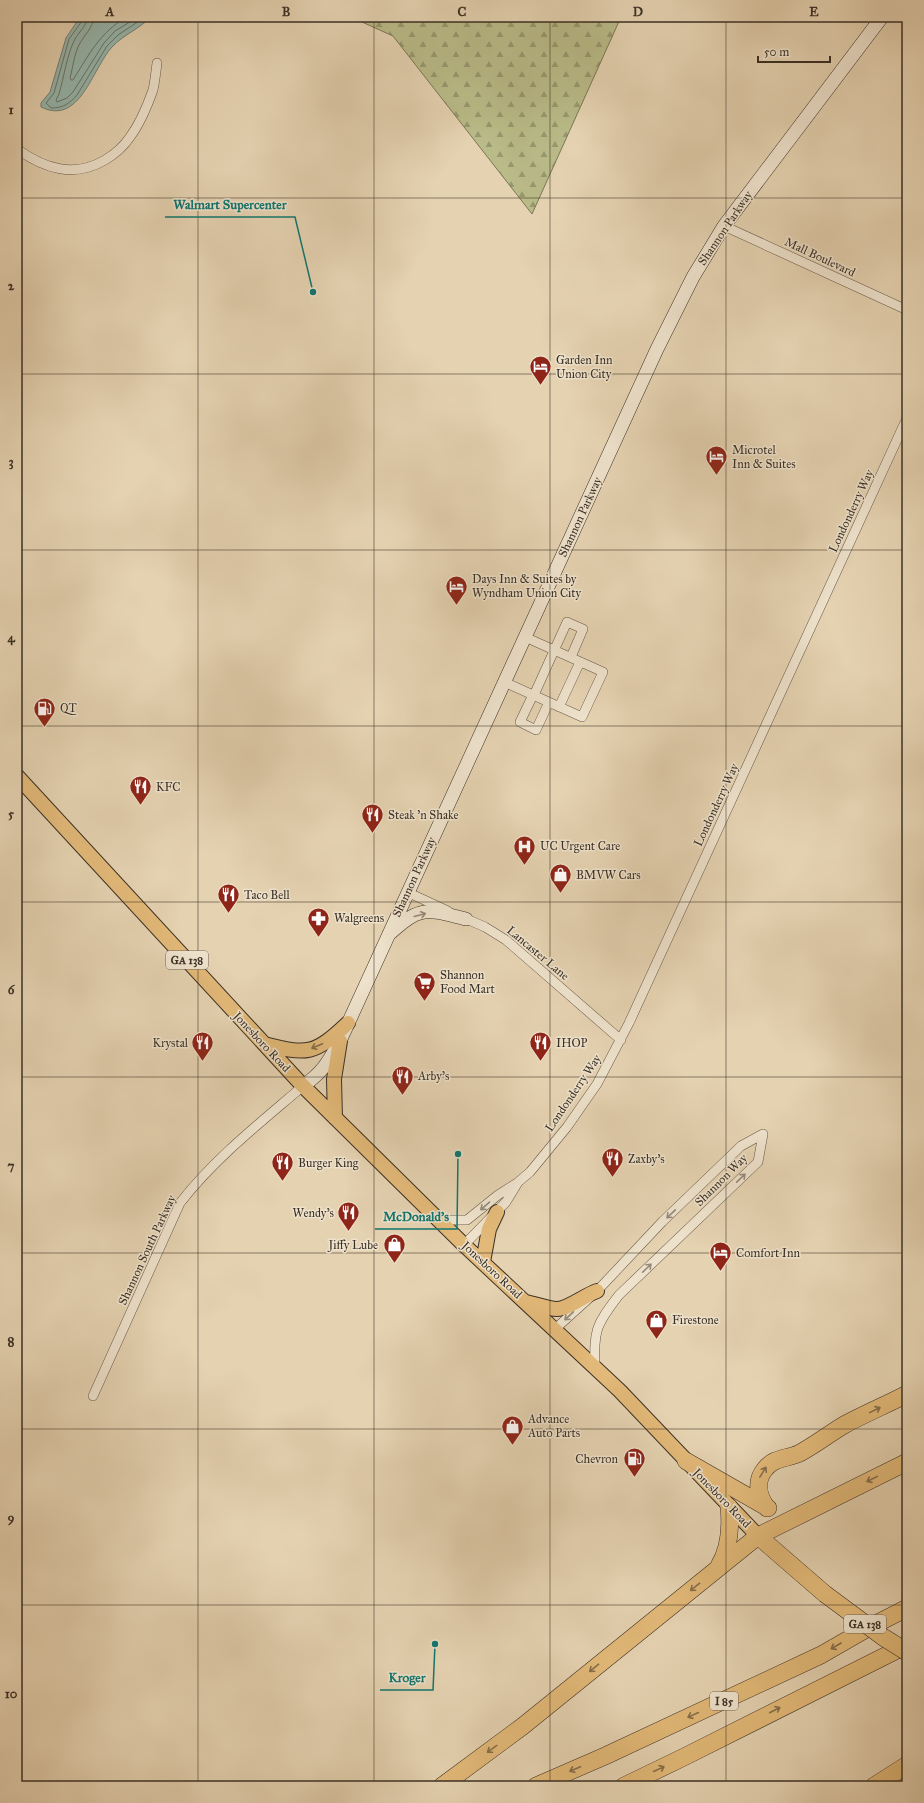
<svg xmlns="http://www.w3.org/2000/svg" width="924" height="1803" viewBox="0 0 924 1803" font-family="'IM FELL Great Primer',serif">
	<defs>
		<pattern id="forest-firs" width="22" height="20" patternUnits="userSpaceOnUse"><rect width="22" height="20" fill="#b9bb88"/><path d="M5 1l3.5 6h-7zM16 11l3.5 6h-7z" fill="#98986f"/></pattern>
	</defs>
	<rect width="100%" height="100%" fill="#e5d2b1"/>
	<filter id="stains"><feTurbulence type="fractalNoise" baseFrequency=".005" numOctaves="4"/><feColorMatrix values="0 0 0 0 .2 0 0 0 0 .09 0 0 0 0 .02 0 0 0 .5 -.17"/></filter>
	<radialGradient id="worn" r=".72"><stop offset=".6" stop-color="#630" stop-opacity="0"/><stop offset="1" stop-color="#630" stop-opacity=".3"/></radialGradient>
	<path fill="url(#forest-firs)" stroke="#7a7656" d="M 351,17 L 621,17 L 532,214 L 393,36 Z"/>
	<path fill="#96b7ae" stroke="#728177" d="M 80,17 L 151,17 C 139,29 123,35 112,47 C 92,69 80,126 41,107 L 41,103 L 50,92 L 66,38 Z"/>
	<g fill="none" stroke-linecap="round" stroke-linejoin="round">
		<path stroke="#68746a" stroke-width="1" d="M 83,17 L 82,21 L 69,39 L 54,93 L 46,103 L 51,108 C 63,108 69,104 77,95 L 107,46 L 118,35 L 145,17
			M 88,17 C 87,25 79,32 75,39 C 67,54 64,77 59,94 L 56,100 L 57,102 L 67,98 L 73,92 L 104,43 L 115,31 L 138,17
			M 94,17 C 93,28 84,35 79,45 C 74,55 73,67 70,78 L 71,80 L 73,80 C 90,53 99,34 126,17"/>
		<defs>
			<path id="street" d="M 17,149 C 45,169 74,178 105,160 C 115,154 124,146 130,137 C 139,125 148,104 153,90 C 155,81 156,71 157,63
				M 724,226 L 907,310
				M 504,682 L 582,717 L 603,672 L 525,637
				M 533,695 L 520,722 L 536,730 L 549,702
				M 534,695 L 567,622 L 583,629 L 571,657
				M 559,707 L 580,662
				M 407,892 L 448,911
				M 462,917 L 485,927 L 506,940 L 621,1040
				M 439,1220 L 467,1220 L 498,1195 L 517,1183 L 530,1172 L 567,1127 L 597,1084 L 629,1023 L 907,418
				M 464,1245 L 506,1202 L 517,1184
				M 555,1329 L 597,1291 L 662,1222 L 741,1146 L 763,1134
				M 595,1368 C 594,1330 595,1326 619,1295 L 758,1162 L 763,1134
				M 93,1396 L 180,1203 C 215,1158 260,1123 303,1086"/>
			<path id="secondary" d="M 389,934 C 398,927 408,916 420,913 C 434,909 452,916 466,919
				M 303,1086 C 323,1072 328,1062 340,1041 L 657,349 L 693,277 L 724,226 L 882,17"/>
			<path id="primary" d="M 17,776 L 303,1086 L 464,1245 L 620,1391 L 758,1536
				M 264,1044 C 308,1055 314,1055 348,1023
				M 335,1118 L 334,1079 L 340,1041
				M 483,1262 L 489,1229 L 497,1212
				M 526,1302 C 536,1304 548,1309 557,1309 C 568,1309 585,1295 597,1291"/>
			<path id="highway" d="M 686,1461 L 768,1508
				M 767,1508 C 758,1496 755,1481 765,1469 C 774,1457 788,1459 800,1453 C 815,1445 829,1434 844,1425 C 864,1414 886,1405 907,1394
				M 758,1536 L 825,1594
				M 719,1566 C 730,1548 731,1528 729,1507
				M 442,1786 L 523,1726 L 758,1536 L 907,1462
				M 536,1786 L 605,1756 L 821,1655 L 868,1628 L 907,1608
				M 624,1786 L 684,1757 L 907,1645
				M 874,1786 L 907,1765"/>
		</defs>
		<use href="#street" stroke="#665848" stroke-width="10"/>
		<use href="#secondary" stroke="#3b3025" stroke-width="14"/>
		<use href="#primary" stroke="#3b3025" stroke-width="16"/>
		<use href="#highway" stroke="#3b3025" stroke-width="18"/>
		<use href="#street" stroke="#eee2cc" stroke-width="9"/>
		<use href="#secondary" stroke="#eee2cc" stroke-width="13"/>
		<use href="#primary" stroke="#e2b978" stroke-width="14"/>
		<use href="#highway" stroke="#e2b978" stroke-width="17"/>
		<defs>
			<path id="highway-bridge" d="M 825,1594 L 883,1637 L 907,1652"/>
		</defs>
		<use href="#highway-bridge" stroke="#3b3025" stroke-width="18" stroke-linecap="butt"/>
		<use href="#highway-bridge" stroke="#e2b978" stroke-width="17"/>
	</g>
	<defs><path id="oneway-shaft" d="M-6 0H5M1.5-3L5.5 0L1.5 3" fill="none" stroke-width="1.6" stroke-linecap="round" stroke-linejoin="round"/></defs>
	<g stroke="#948978">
		<use href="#oneway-shaft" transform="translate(420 915) rotate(-15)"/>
		<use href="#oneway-shaft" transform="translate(741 1178) rotate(-44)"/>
		<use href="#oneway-shaft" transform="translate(485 1206) rotate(139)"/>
		<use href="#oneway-shaft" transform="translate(671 1214) rotate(136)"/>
		<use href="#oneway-shaft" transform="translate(647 1268) rotate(-44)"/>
		<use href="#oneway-shaft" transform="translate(569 1316) rotate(137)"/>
	</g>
	<g stroke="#866e4a">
		<use href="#oneway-shaft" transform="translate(317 1046) rotate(157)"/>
		<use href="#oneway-shaft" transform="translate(875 1410) rotate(-26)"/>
		<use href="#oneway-shaft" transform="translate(763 1472) rotate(-58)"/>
		<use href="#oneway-shaft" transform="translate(872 1479) rotate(154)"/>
		<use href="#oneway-shaft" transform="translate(695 1587) rotate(141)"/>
		<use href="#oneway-shaft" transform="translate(836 1646) rotate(150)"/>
		<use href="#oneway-shaft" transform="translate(594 1668) rotate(141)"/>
		<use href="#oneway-shaft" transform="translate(775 1710) rotate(-27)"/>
		<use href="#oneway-shaft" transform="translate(693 1715) rotate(155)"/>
		<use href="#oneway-shaft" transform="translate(492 1749) rotate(144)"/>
		<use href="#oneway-shaft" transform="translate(575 1769) rotate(157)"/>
		<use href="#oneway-shaft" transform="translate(659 1769) rotate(-25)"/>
	</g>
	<path fill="none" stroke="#3b3025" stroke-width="1" stroke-opacity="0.55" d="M 198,17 L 198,1786M 374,17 L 374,1786M 550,17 L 550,1786M 726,17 L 726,1786M 17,198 L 907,198M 17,374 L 907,374M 17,550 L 907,550M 17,726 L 907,726M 17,902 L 907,902M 17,1077 L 907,1077M 17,1253 L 907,1253M 17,1429 L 907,1429M 17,1605 L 907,1605"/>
	<defs>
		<symbol id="hotel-pin" viewBox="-11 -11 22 30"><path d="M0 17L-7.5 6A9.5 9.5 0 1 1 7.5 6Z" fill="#8f2418" stroke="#eee2cc"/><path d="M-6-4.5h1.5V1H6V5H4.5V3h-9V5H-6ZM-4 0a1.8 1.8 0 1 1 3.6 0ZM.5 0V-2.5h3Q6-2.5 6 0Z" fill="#fff"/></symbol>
		<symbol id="fuel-pin" viewBox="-11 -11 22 30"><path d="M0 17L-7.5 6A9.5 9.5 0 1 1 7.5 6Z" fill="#8f2418" stroke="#eee2cc"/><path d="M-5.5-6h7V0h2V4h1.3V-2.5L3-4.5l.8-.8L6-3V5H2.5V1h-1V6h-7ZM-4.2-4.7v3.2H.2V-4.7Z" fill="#fff"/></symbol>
		<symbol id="restaurant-pin" viewBox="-11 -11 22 30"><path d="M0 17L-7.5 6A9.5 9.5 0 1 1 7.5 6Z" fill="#8f2418" stroke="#eee2cc"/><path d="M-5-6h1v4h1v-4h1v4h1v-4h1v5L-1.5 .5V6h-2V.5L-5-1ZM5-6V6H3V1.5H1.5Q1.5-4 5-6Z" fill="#fff"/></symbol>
		<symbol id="hospital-pin" viewBox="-11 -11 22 30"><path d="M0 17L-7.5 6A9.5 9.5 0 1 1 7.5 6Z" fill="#8f2418" stroke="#eee2cc"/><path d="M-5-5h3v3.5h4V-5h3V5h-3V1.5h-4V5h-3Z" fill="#fff"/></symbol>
		<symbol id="shop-pin" viewBox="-11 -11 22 30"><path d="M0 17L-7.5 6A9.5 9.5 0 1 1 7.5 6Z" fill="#8f2418" stroke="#eee2cc"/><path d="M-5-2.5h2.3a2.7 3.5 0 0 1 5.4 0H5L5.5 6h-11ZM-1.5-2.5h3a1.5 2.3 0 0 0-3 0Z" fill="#fff"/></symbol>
		<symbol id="pharmacy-pin" viewBox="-11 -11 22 30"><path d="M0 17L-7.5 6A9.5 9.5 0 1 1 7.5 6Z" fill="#8f2418" stroke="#eee2cc"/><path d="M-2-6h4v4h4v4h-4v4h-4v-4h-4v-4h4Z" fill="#fff"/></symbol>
		<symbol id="supermarket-pin" viewBox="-11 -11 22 30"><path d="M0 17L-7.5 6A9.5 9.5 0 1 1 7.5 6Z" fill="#8f2418" stroke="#eee2cc"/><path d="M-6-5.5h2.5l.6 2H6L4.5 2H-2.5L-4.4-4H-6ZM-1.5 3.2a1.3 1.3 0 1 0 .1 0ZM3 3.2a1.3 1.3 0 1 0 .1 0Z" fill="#fff"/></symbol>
	</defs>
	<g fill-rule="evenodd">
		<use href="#hotel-pin" x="528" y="354" width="25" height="34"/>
		<use href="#hotel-pin" x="704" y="444" width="25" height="34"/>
		<use href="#hotel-pin" x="444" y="574" width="25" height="34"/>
		<use href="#fuel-pin" x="32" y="696" width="25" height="34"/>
		<use href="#restaurant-pin" x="128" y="774" width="25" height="34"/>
		<use href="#restaurant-pin" x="360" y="802" width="25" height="34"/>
		<use href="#hospital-pin" x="512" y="834" width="25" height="34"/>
		<use href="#shop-pin" x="548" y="862" width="25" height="34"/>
		<use href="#restaurant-pin" x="216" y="882" width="25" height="34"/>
		<use href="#pharmacy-pin" x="306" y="906" width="25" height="34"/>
		<use href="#supermarket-pin" x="412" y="970" width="25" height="34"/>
		<use href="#restaurant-pin" x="190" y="1030" width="25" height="34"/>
		<use href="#restaurant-pin" x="528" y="1030" width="25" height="34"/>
		<use href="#restaurant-pin" x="390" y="1064" width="25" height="34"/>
		<use href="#restaurant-pin" x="600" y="1146" width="25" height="34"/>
		<use href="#restaurant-pin" x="270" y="1150" width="25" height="34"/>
		<use href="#restaurant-pin" x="336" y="1200" width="25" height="34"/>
		<use href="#shop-pin" x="382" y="1232" width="25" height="34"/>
		<use href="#hotel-pin" x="708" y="1240" width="25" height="34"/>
		<use href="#shop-pin" x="644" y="1308" width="25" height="34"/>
		<use href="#shop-pin" x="500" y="1414" width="25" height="34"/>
		<use href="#fuel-pin" x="622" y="1446" width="25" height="34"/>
	</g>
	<g text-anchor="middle" stroke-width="3" stroke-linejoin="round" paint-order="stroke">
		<g fill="#eee2cc" stroke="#716557" stroke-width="1">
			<rect x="166" y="951" width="42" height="18" rx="3"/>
			<rect x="844" y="1615" width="42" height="18" rx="3"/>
			<rect x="710" y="1692" width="28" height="18" rx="3"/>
		</g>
		<g font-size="11" font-weight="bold" fill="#3b3025">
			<text x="187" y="964">GA 138</text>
			<text x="865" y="1628">GA 138</text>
			<text x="724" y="1705">I 85</text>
		</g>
		<g font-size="12" fill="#3b3025" stroke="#eee2cc">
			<text transform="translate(725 228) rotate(-56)" y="4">Shannon Parkway</text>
			<text transform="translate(820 257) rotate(25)" y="4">Mall Boulevard</text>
			<text transform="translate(851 511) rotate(-65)" y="4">Londonderry Way</text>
			<text transform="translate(580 517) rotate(-65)" y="4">Shannon Parkway</text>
			<text transform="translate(716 805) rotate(-65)" y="4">Londonderry Way</text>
			<text transform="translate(414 877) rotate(-65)" y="4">Shannon Parkway</text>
			<text transform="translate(538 953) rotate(40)" y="4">Lancaster Lane</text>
			<text transform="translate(262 1042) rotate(47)" y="4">Jonesboro Road</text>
			<text transform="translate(573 1093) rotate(-56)" y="4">Londonderry Way</text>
			<text transform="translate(721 1180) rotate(-45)" y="4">Shannon Way</text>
			<text transform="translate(147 1250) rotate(-65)" y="4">Shannon South Parkway</text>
			<text transform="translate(492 1270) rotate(43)" y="4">Jonesboro Road</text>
			<text transform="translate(722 1498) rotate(46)" y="4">Jonesboro Road</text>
		</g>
		<g font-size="12" fill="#3b3025" stroke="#eee2cc" text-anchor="start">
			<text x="556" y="364">Garden Inn<tspan x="556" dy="14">Union City</tspan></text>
			<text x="732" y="454">Microtel<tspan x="732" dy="14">Inn &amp; Suites</tspan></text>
			<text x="472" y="583">Days Inn &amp; Suites by<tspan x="472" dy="14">Wyndham Union City</tspan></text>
			<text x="60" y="712">QT</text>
			<text x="156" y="791">KFC</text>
			<text x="388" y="819">Steak 'n Shake</text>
			<text x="540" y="850">UC Urgent Care</text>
			<text x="576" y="879">BMVW Cars</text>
			<text x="244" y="899">Taco Bell</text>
			<text x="334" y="922">Walgreens</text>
			<text x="440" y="979">Shannon<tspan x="440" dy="14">Food Mart</tspan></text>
			<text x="188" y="1047" text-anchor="end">Krystal</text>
			<text x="556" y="1047">IHOP</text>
			<text x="418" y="1080">Arby's</text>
			<text x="628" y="1163">Zaxby's</text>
			<text x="298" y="1167">Burger King</text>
			<text x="334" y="1217" text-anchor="end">Wendy's</text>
			<text x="378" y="1249" text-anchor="end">Jiffy Lube</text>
			<text x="736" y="1257">Comfort Inn</text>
			<text x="672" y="1324">Firestone</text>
			<text x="528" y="1423">Advance<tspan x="528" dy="14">Auto Parts</tspan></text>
			<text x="618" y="1463" text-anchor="end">Chevron</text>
		</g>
	</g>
	<path fill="none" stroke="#0f766e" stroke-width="1.5" d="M313 292L295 217H165M458 1154L457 1229H375M435 1644L433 1690H380"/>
	<g fill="#0f766e" stroke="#eee2cc" stroke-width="1.5">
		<circle cx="313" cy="292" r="4"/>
		<circle cx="458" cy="1154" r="4"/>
		<circle cx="435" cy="1644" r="4"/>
	</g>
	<g font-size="13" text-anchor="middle" font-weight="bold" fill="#0f766e" stroke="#eee2cc" stroke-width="3" stroke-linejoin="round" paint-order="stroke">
		<text x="230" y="209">Walmart Supercenter</text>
		<text x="416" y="1221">McDonald's</text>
		<text x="407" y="1682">Kroger</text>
	</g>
	<rect width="924" height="1803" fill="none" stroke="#e5d2b1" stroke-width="44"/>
	<path d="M758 56v6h72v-6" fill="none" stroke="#3b3025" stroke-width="2"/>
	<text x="764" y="56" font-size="12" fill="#3b3025" stroke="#eee2cc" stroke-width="3" paint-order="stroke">50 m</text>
	<rect x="22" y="22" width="880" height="1759" fill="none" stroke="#3b3025" stroke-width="1.5"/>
	<g font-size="13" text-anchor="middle" font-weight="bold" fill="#3b3025">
		<text x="110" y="16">A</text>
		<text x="286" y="16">B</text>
		<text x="462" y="16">C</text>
		<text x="638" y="16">D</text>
		<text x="814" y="16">E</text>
		<text x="11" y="114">1</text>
		<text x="11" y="290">2</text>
		<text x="11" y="466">3</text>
		<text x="11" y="642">4</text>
		<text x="11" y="818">5</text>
		<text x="11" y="994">6</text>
		<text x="11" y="1170">7</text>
		<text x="11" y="1346">8</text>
		<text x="11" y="1522">9</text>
		<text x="11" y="1698">10</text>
	</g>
	<rect width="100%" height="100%" filter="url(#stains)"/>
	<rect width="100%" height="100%" fill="url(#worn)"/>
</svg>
